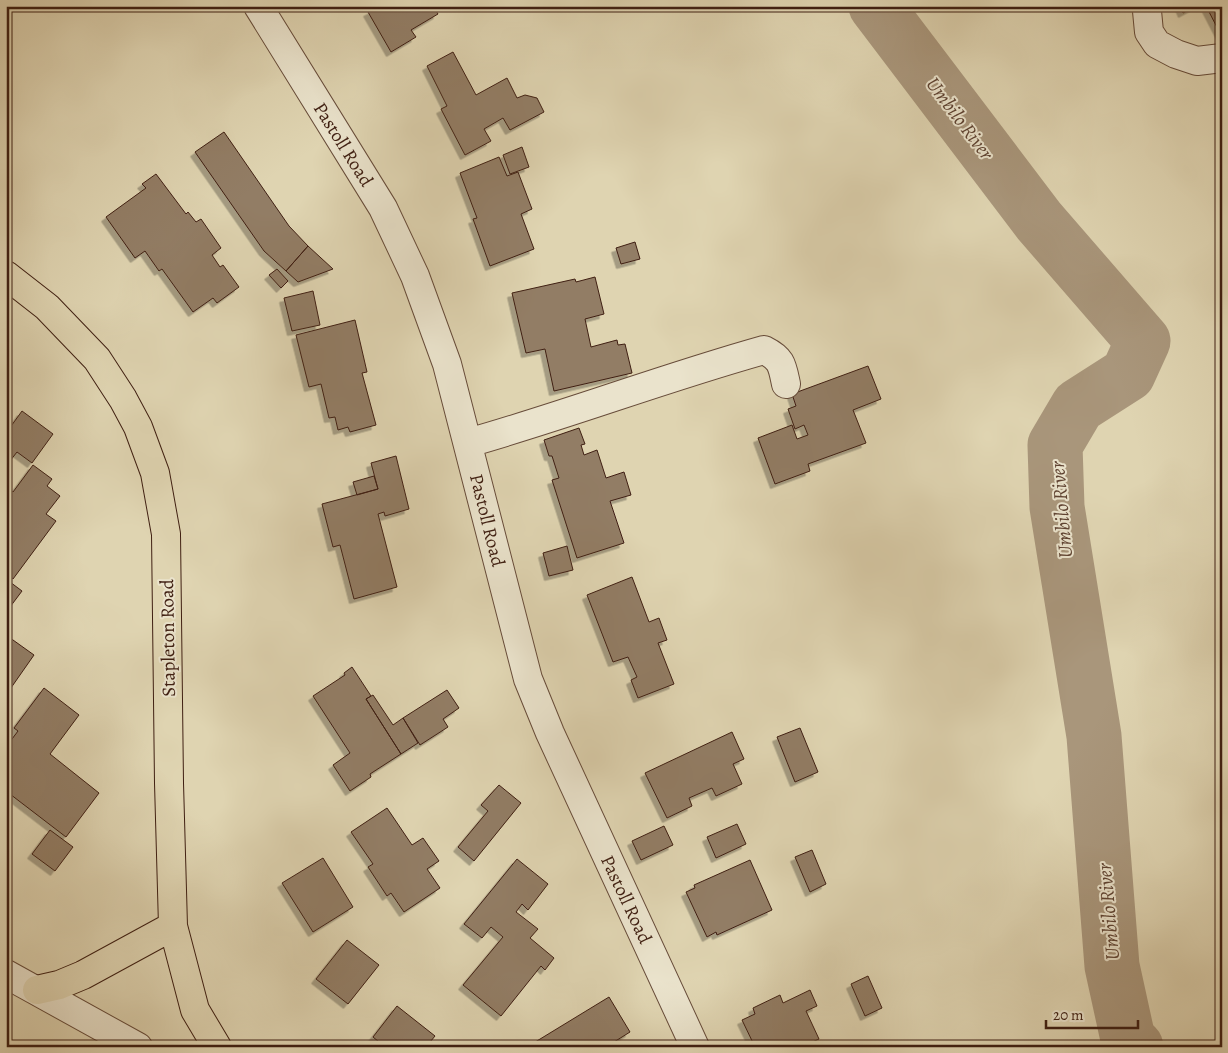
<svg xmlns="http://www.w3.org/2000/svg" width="1228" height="1053" viewBox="0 0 1228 1053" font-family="Alegreya,serif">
	<defs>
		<filter id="shadow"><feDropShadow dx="-4.5" dy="4.5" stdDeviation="0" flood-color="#0004"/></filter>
	</defs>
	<rect width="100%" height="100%" fill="#dfd4b1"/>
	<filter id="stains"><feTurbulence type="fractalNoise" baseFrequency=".004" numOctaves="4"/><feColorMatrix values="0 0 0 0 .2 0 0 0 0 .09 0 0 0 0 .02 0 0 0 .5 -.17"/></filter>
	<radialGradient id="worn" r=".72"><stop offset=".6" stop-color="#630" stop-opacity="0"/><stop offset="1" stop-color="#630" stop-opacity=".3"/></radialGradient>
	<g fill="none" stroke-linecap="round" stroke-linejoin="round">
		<path stroke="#a9967b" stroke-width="55" d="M 876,6 L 1039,221 L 1143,341 L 1128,374 L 1078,406 L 1055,445 L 1057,507 L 1094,736 L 1112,966 L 1128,1039 L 1136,1047"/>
	</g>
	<path fill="#927d65" stroke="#3f1f12" filter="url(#shadow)" d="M 372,6 L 433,6 L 438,14 L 411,30 L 416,37 L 391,52 L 368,12 L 374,9 Z
		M 1180,6 L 1196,6 L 1183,13 Z
		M 1206,6 L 1222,6 L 1222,37 Z
		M 453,52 L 476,95 L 507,78 L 517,98 L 525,95 L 537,98 L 544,112 L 510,130 L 503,118 L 484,129 L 491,141 L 465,155 L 441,109 L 447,106 L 427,66 Z
		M 224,132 L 289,226 L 308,246 L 286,271 L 264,251 L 195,152 Z
		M 522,147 L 529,167 L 510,174 L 503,155 Z
		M 499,157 L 507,176 L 518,172 L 532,209 L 521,214 L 534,249 L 490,266 L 473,219 L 477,218 L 460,173 Z
		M 156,174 L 186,214 L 188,212 L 196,222 L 201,219 L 221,248 L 212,255 L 220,267 L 223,265 L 239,287 L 217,303 L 213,298 L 193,312 L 162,269 L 159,271 L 145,251 L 135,258 L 106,217 L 146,188 L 142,184 Z
		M 635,242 L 640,259 L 621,264 L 616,248 Z
		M 308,246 L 333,269 L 298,282 L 286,271 Z
		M 277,269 L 288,281 L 281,288 L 269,275 Z
		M 595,277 L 604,314 L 585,319 L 591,347 L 617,340 L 618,345 L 625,344 L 632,373 L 554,391 L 545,349 L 526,353 L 512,293 L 575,279 L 576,282 Z
		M 313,291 L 320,325 L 292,331 L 284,298 Z
		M 355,320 L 367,372 L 362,373 L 376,425 L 350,432 L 348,427 L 338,430 L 335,417 L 329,418 L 321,384 L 309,387 L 296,335 Z
		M 868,366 L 881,399 L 853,410 L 866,443 L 808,464 L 810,471 L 775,484 L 758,438 L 792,425 L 797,439 L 808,435 L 804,425 L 795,429 L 788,409 L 796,406 L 792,394 Z
		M 22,411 L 53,434 L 32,463 L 17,452 L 6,466 L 6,433 Z
		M 579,428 L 585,444 L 581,445 L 584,455 L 597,450 L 606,478 L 624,472 L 631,495 L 610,501 L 624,543 L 577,558 L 552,480 L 559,478 L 552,456 L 549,456 L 544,440 Z
		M 396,456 L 409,509 L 385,516 L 384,512 L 378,514 L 397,587 L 354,599 L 340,545 L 333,547 L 322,504 L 378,489 L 371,463 Z
		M 33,465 L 52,479 L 47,486 L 60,496 L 46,514 L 56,521 L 13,579 L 6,573 L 6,487 L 13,492 Z
		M 374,476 L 378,489 L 357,495 L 353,482 Z
		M 567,546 L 573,570 L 549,576 L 543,553 Z
		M 632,577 L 649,622 L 659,618 L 667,640 L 658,643 L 674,684 L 638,698 L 631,680 L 637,677 L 628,657 L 613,662 L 587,595 Z
		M 6,579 L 22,591 L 7,611 L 6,610 Z
		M 6,635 L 34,655 L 6,695 Z
		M 352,667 L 371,696 L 366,699 L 401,754 L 370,774 L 371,777 L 350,791 L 333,765 L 350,753 L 313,696 L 345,675 L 344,673 Z
		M 44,688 L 79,715 L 50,754 L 99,793 L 66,837 L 6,791 L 9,784 L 6,782 L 6,747 L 18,731 L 14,728 Z
		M 447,690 L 459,708 L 443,719 L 448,727 L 420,745 L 403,718 Z
		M 373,695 L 393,725 L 403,718 L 418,743 L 401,754 L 366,699 Z
		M 800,728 L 818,772 L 795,782 L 777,737 Z
		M 732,732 L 744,759 L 733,764 L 742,784 L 716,796 L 712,788 L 689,798 L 692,806 L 667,818 L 645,773 Z
		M 499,785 L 521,803 L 474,861 L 458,847 L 488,811 L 481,805 Z
		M 387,808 L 412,845 L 423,838 L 439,861 L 427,869 L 440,888 L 404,912 L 391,893 L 387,896 L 368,867 L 373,864 L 351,832 Z
		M 737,824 L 746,844 L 716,858 L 707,837 Z
		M 664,826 L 673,845 L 641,860 L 632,841 Z
		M 50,830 L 73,847 L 55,871 L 32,854 Z
		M 812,850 L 826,884 L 810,892 L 795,857 Z
		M 323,858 L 353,907 L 313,932 L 282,883 Z
		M 517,859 L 548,884 L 528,910 L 522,904 L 516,912 L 538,929 L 530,938 L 554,958 L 545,970 L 541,966 L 501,1016 L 463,985 L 503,937 L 491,927 L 482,938 L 464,924 Z
		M 750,860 L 772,910 L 717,935 L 716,932 L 707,937 L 686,892 L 695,888 L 694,885 Z
		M 347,940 L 379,965 L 348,1004 L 316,979 Z
		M 868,976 L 882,1008 L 865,1016 L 851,984 Z
		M 810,990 L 817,1006 L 806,1011 L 819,1039 L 802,1047 L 755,1047 L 742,1020 L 755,1014 L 753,1008 L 780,995 L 783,1003 Z
		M 609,997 L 630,1032 L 606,1047 L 527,1047 Z
		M 397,1006 L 435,1036 L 426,1047 L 385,1047 L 373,1037 Z"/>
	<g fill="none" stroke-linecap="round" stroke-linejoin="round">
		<defs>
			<path id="minor" d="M 258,6 L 383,208 L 415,276 L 447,364 L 528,679 L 550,733 L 695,1047
				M 1147,11 L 1149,32 L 1157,44 L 1176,54 L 1197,61 L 1222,58
				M 468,443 C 567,415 664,378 764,350 C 782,359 782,365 786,384
				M 6,974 L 138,1047"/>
			<path id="major" d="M 6,275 L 47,307 L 97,359 L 123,399 L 138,427 L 155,473 L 166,534 L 169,783 L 173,926 L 195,1010 L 217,1047
				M 37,990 L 59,985 L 83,975 L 173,926"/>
		</defs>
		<use href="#minor" stroke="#674c3a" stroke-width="30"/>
		<use href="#major" stroke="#3f1f12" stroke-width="30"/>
		<use href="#minor" stroke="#eae3cc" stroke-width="28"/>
		<use href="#major" stroke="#dfd4b1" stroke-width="28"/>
	</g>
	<g text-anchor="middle" stroke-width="4" stroke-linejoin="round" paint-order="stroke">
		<g font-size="19" fill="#3f1f12" stroke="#eae3cc">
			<text transform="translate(344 144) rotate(58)" y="7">Pastoll Road</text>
			<text transform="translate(488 520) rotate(76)" y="7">Pastoll Road</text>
			<text transform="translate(167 638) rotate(-91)" y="7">Stapleton Road</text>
			<text transform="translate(627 899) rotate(65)" y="7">Pastoll Road</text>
		</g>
		<g font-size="20" font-style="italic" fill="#5f4332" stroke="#eae3cc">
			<text transform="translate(960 118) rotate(53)" y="7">Umbilo River</text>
			<text transform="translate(1061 510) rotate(-95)" y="7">Umbilo River</text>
			<text transform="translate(1108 912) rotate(-95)" y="7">Umbilo River</text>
		</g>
	</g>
	<rect width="1228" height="1053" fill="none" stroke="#dfd4b1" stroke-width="25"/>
	<rect x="8" y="8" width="1213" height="1038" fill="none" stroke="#3f1f12" stroke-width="2.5"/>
	<rect x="12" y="12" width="1203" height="1028" fill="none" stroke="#3f1f12"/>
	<path d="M1046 1020v8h92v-8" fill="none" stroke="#3f1f12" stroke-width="2.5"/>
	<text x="1053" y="1020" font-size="15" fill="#3f1f12" stroke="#eae3cc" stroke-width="4" paint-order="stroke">20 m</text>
	<rect width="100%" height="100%" filter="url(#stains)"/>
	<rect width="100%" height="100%" fill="url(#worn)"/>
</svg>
